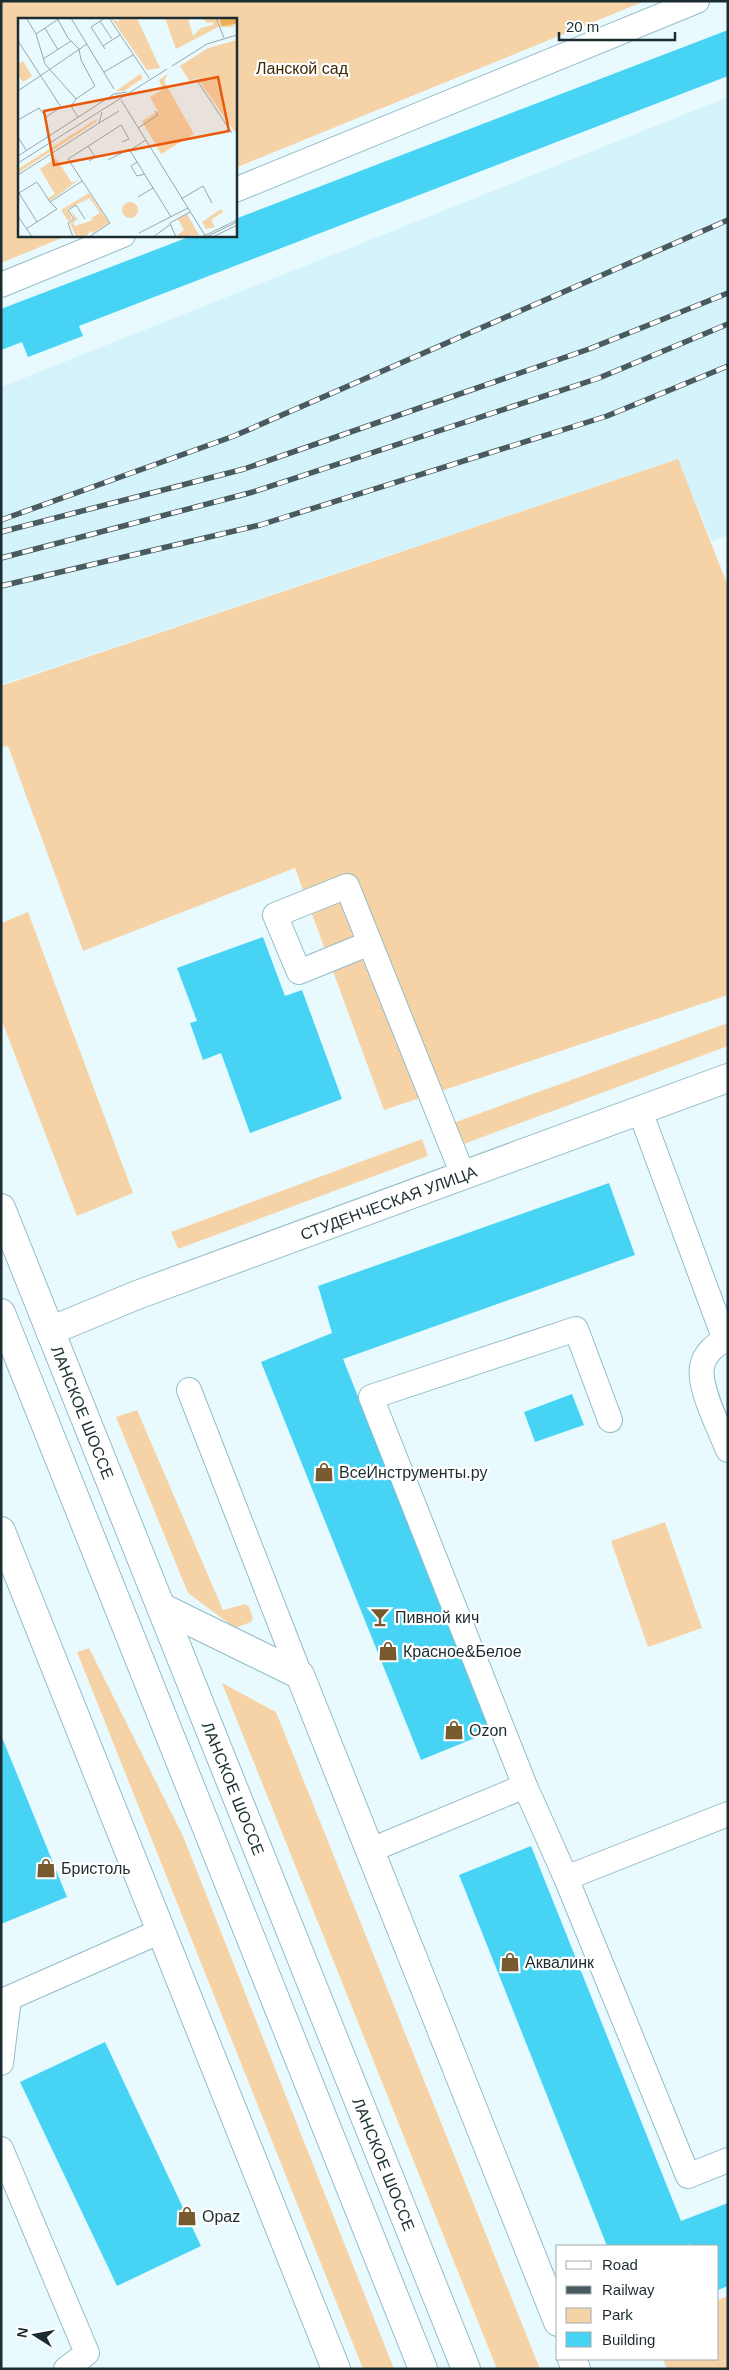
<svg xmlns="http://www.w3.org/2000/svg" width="729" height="2370" viewBox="0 0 729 2370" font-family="Helvetica,sans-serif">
	<rect width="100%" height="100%" fill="#e9faff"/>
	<path fill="#d4f3fb" d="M 728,97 L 728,535 L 712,541 L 677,459 L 1,685 L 1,387 Z"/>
	<path fill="#f6d3a6" d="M 1,1 L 645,1 L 235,168 L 235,19 L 19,19 L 19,235 L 69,235 L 1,263 Z
		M 678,459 L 728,586 L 728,995 L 384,1110 L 295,868 L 83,951 L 8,746 L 1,747 L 1,686 Z
		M 28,912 L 133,1193 L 77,1216 L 1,1019 L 1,923 Z
		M 728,1023 L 728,1046 L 461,1145 L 453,1123 Z
		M 422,1139 L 428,1156 L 178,1249 L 171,1232 Z
		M 137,1410 L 223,1610 L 245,1604 L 249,1607 L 253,1618 L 251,1622 L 235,1628 L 188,1593 L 116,1417 Z
		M 665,1522 L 702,1628 L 648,1647 L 611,1541 Z
		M 89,1648 L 183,1836 L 394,2369 L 363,2369 L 77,1652 Z
		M 222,1683 L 276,1712 L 540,2369 L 497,2369 Z
		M 728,2296 L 728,2369 L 667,2369 L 663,2359 L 718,2359 L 718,2300 Z"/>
	<path fill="#47d4f4" d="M 728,30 L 728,76 L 79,326 L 83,336 L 28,357 L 22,342 L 1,350 L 1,309 L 194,235 L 235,235 L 235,219 Z
		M 263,937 L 285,996 L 302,990 L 342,1099 L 250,1133 L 221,1053 L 203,1060 L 190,1023 L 197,1021 L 177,968 Z
		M 609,1183 L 635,1255 L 343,1359 L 492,1731 L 421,1760 L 261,1362 L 332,1333 L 318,1286 Z
		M 572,1394 L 584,1425 L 535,1442 L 524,1412 Z
		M 1,1735 L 67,1897 L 1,1924 Z
		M 531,1846 L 681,2221 L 728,2203 L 728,2286 L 718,2290 L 718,2246 L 691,2246 L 690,2244 L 684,2246 L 607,2246 L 459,1875 Z
		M 105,2042 L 201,2246 L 117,2286 L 20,2082 Z"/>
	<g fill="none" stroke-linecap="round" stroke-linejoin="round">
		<defs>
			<path id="lane" d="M 235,190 L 697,1
				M 1,285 L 123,235
				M 370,943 L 299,972 L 275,915 L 347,886 C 386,982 425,1078 463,1175
				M 640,1111 L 725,1340
				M 728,1339 C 716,1343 704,1354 702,1367 C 698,1387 720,1430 728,1450
				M 189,1390 L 300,1675
				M 610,1420 L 576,1329 L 371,1397 L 525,1786 L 566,1878 L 688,2176 L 728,2160
				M 371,1850 L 525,1786
				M 566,1878 L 728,1814
				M 1,2063 L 9,1998 L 161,1931
				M 1,2149 L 87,2353 L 66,2369"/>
			<g id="street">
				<path id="s1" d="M 50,1331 L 137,1295 L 728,1078"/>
				<path d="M 1,1531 L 336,2369"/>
				<path d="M 161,1607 L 300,1675 L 558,2322"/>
				<path d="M 572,2359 L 576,2369"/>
			</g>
			<g id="secondary">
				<path id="s2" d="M 1,1208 L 466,2369"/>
				<path d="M 1,1313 L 423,2369"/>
			</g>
		</defs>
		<use href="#lane" stroke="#93bcc7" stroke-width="26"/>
		<use href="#street" stroke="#93bcc7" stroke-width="30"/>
		<use href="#secondary" stroke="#93bcc7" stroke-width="30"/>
		<use href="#lane" stroke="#fff" stroke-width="24"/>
		<use href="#street" stroke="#fff" stroke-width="28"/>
		<use href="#secondary" stroke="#fff" stroke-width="28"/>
		<defs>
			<path id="rail" d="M 1,520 L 234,436 L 728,220
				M 1,532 L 244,469 L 589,349 L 728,293
				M 1,558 L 253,492 L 599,378 L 728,324
				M 1,586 L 260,525 L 607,416 L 728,366"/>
		</defs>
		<use href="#rail" stroke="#4a5b60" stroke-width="5.5"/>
		<use href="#rail" stroke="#fff" stroke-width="4" stroke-dasharray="11" stroke-linecap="butt"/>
	</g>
	<defs>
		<symbol id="shop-bare" viewBox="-9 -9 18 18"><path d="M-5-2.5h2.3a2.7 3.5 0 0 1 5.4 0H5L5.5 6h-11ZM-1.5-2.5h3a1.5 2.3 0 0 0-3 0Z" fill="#795a2f" stroke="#fff" stroke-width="2.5" paint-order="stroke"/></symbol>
		<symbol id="bar-bare" viewBox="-9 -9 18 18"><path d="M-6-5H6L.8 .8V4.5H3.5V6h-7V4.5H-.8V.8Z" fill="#795a2f" stroke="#fff" stroke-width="2.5" paint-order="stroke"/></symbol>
	</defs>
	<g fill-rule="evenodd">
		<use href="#shop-bare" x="310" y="1458" width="28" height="28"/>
		<use href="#bar-bare" x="366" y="1603" width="28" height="28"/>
		<use href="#shop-bare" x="374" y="1637" width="28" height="28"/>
		<use href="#shop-bare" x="440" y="1716" width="28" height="28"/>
		<use href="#shop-bare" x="32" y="1854" width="28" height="28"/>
		<use href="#shop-bare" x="496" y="1948" width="28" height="28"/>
		<use href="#shop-bare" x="173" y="2202" width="28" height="28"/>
	</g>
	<g text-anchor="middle" stroke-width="4.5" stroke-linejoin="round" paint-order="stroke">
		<g font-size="16" fill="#402802" stroke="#fff">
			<text x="302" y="74">Ланской сад</text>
		</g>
		<g font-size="16" fill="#1c2d31" stroke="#fff">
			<text dy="6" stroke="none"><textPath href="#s1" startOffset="362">СТУДЕНЧЕСКАЯ УЛИЦА</textPath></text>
			<text dy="6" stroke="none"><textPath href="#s2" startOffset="220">ЛАНСКОЕ ШОССЕ</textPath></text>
			<text dy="6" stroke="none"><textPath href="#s2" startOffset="625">ЛАНСКОЕ ШОССЕ</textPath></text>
			<text dy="6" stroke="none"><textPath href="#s2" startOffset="1030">ЛАНСКОЕ ШОССЕ</textPath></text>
		</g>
		<g font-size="16" fill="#1c2d31" stroke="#fff" text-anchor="start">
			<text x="339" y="1478">ВсеИнструменты.ру</text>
			<text x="395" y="1623">Пивной кич</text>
			<text x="403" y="1657">Красное&amp;Белое</text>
			<text x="469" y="1736">Ozon</text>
			<text x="61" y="1874">Бристоль</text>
			<text x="525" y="1968">Аквалинк</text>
			<text x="202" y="2222">Opaz</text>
		</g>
	</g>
	<g transform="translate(18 18)">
		<rect width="219" height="219" fill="#e9faff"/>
		<path d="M 93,0 L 100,4 L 102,0 L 119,0 L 142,50 L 129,52 ZM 147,0 L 170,0 L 175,18 L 183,10 L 195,7 L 195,4 L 189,5 L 184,0 L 201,0 L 201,3 L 219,9 L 200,9 L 158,31 ZM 219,22 L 219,113 L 216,113 L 179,60 L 172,64 L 162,48 L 190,30 ZM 5,43 L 14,58 L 5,64 L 0,57 L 0,46 ZM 122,56 L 125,60 L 106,73 L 98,73 ZM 150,56 L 146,63 L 176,116 L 143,136 L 124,103 L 140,93 L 132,79 L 145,71 L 141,62 ZM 80,100 L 78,104 L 0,155 L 0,151 ZM 38,140 L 54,165 L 62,161 L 32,183 L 30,180 L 37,176 L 22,151 ZM 71,175 L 91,205 L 75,215 L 72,213 L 68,219 L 58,219 L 52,205 L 57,201 L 52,192 L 60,201 L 55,205 L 57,208 L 75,202 L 73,200 L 82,195 L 72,180 L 49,191 L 54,201 L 50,203 L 43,192 ZM104 192a8 8 0 1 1 16 0a8 8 0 1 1-16 0ZM 203,191 L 205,194 L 193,202 L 197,209 L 188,211 L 184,204 ZM 169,196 L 181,217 L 157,219 L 166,212 L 160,201 Z" fill="#f6d3a6"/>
		<path d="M 201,0 L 219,0 L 219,6 L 204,8 Z" fill="#ecae58"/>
		<path fill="none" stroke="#97a8ad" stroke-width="1" d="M 11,0 L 9,1 L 18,16 L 42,0M 39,0 L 50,20 L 61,31 L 63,42 L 77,68 L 58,81 L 53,88M 53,0 L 96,71M 87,0 L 73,9 L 87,31M 91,0 L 131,60M 198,0 L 206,20M 82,3 L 94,21M 27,10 L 40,32M 18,16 L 27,46 L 58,81M 0,23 L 43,89 L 53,88 L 60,99M 85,28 L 102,17M 25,41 L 53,23M 154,48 L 189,26 L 219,17M 86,54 L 115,37M 178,61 L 214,115M 0,73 L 69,26M 103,82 L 188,219M 0,102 L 21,90 L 28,99 L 43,89M 81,105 L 101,93M 120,110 L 140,97 L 137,93M 0,119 L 8,132M 70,128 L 77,139 L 71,143M 112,132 L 128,122M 0,138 L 96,76 L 109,74M 90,142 L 111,131 L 153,199M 119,144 L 113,148 L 119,158 L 127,156M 0,145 L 149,51M 0,157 L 81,105 L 84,94M 120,179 L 135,170M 163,181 L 185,168 L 194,185M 0,198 L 14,219M 19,204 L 1,175 L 19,164 L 32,184M 8,211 L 39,191 L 32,184 L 64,163M 121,215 L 170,190M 55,219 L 50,205 L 56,201 L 50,192 L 58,187 L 67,201M 71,219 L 92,205 L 50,141 L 103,107 L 111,121 L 104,124M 135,219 L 153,206M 158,219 L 152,205 L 172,194M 184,219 L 219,202M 188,219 L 219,204M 195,219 L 219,207"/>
		<path fill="#e8590c" fill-opacity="0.15" stroke="#e8590c" stroke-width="2.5" d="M 200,59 L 211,113 L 36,147 L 26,93 Z"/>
		<rect width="219" height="219" fill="none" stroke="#1c2d31" stroke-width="2.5"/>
	</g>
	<rect width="729" height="2370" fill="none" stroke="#1c2d31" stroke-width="5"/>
	<rect x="556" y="2245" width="162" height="115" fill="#ffffff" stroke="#a4abad"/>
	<rect x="566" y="2261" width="25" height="8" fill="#ffffff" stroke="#a4abad"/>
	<text x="602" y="2270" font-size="15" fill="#1c2d31">Road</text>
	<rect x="566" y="2286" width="25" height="8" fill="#4a5b60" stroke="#a4abad"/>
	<text x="602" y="2295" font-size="15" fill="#1c2d31">Railway</text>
	<rect x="566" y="2308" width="25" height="15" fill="#f6d3a6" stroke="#a4abad"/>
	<text x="602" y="2320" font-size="15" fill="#1c2d31">Park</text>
	<rect x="566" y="2332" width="25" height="15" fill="#47d4f4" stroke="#a4abad"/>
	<text x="602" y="2345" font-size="15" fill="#1c2d31">Building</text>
	<g transform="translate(35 2335) rotate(281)" stroke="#ffffff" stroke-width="4" paint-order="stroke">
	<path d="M0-4L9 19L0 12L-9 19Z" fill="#1c2d31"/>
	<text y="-8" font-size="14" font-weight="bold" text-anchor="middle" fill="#1c2d31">N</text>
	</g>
	<path d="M559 32v8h116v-8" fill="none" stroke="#1c2d31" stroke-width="2.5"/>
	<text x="566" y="32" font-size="15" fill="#1c2d31" stroke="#ffffff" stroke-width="4" paint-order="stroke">20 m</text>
</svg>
